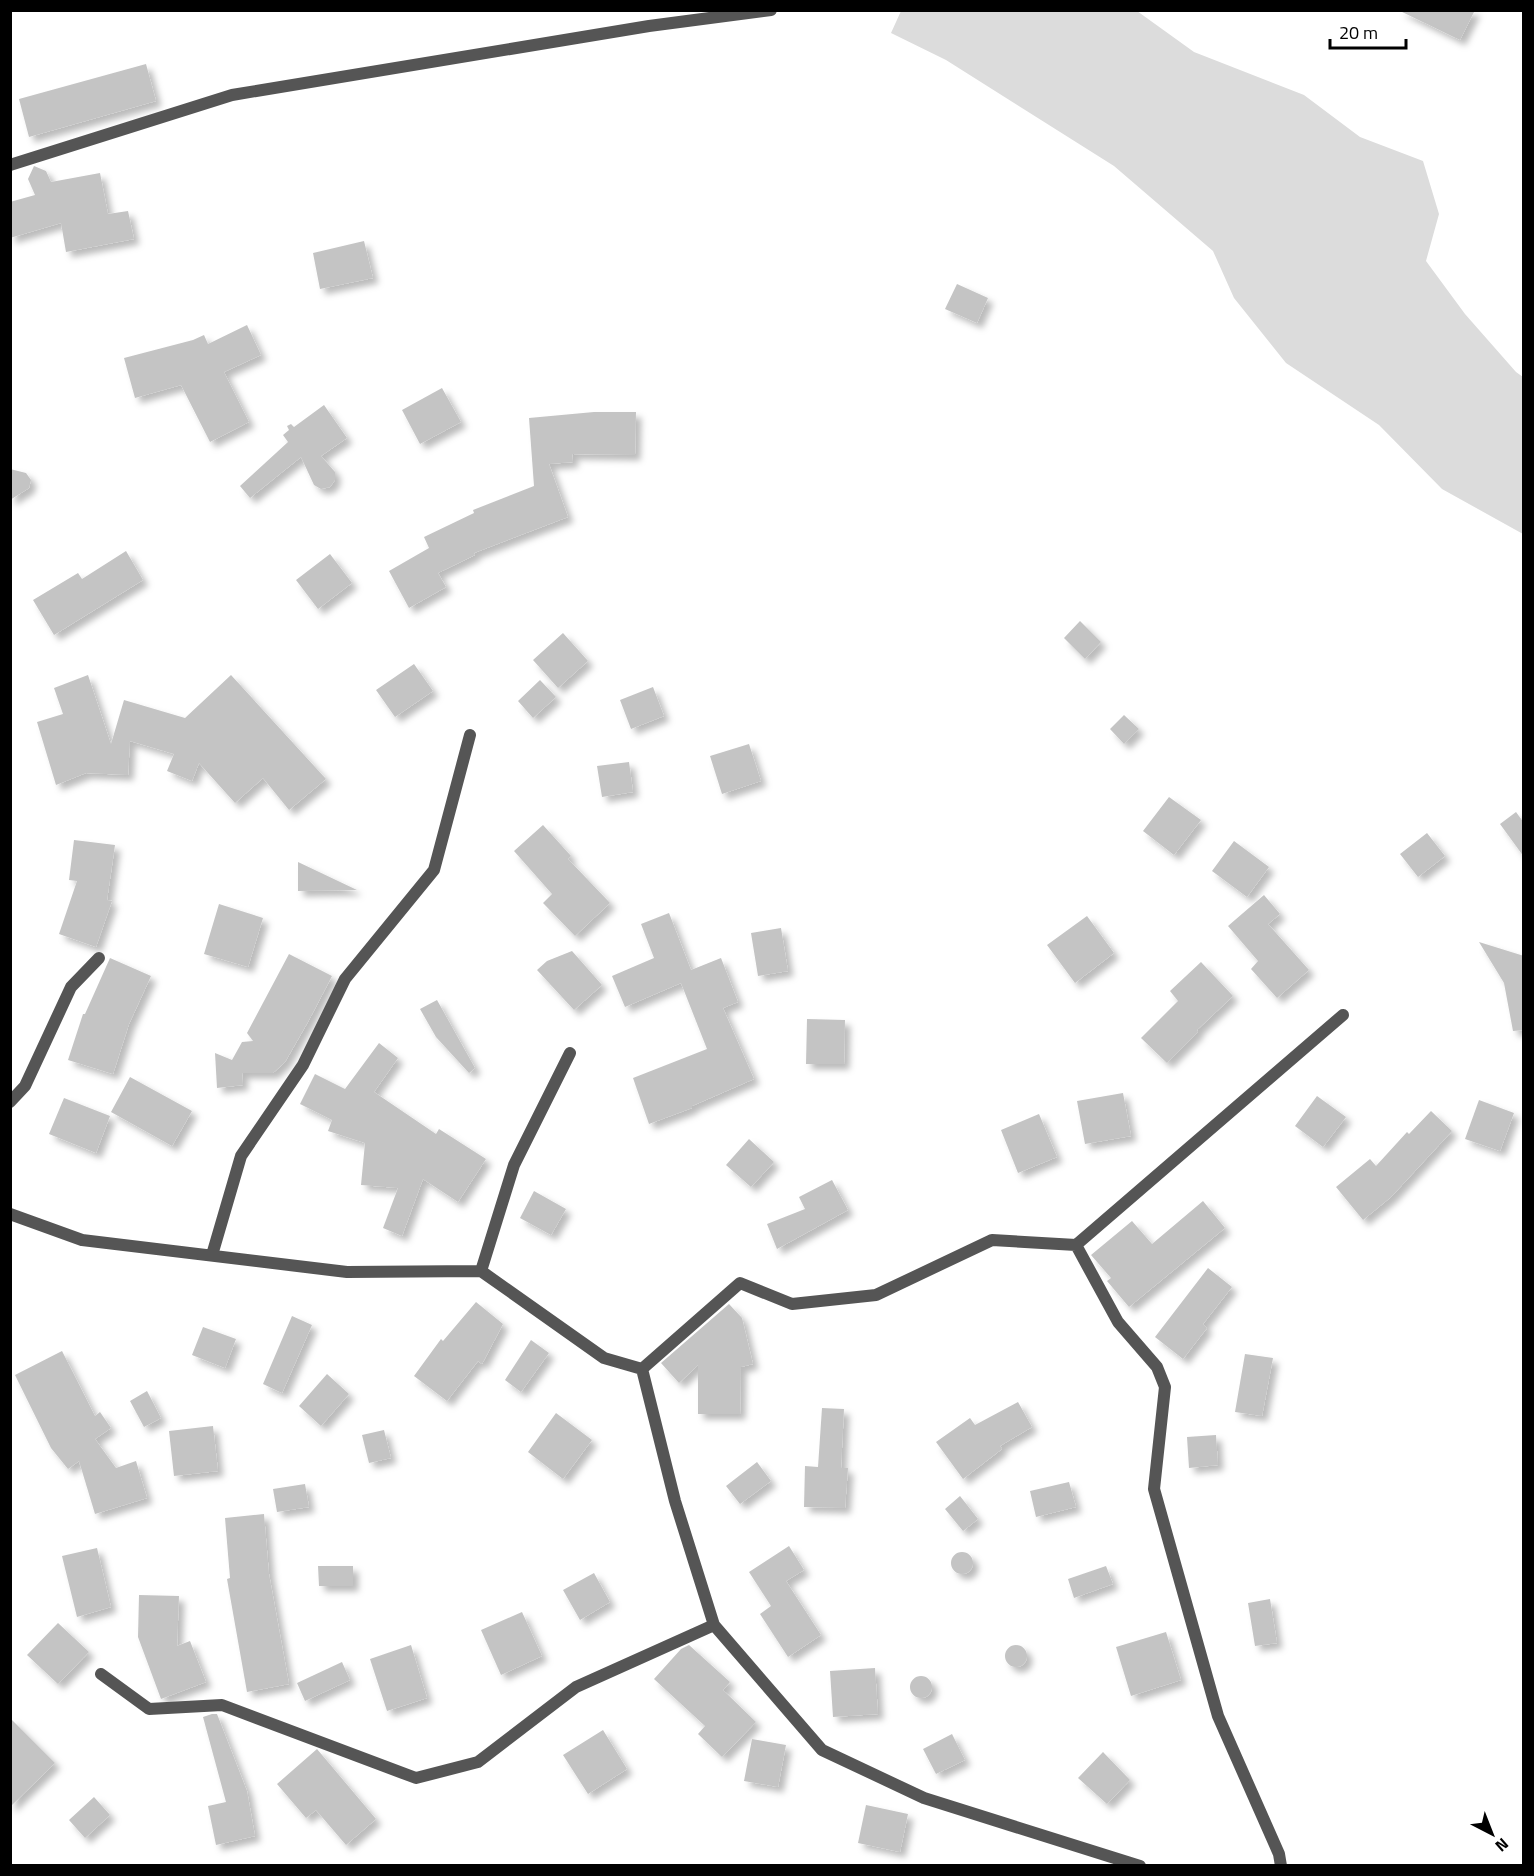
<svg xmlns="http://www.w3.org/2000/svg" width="1534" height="1876" viewBox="0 0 1534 1876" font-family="'Titillium Web',sans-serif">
	<defs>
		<filter id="shadow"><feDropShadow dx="5.5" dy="5.5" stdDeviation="3" flood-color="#0004"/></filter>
	</defs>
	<rect width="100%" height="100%" fill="#fff"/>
	<path fill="#dcdcdc" d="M 901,11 L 1137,11 L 1194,52 L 1304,95 L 1360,137 L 1423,161 L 1439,214 L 1426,261 L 1465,314 L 1516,372 L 1523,377 L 1523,534 L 1442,489 L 1379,425 L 1286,363 L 1234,298 L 1213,251 L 1114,166 L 946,60 L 891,33 Z"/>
	<path fill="#c4c4c4" filter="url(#shadow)" d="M 1398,10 L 1475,10 L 1460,40 Z
		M 146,64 L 156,101 L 29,137 L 19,99 Z
		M 34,166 L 46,171 L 51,182 L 100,173 L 108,214 L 128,211 L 134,239 L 66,252 L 61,223 L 10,238 L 10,202 L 35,195 L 28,179 Z
		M 364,241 L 373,278 L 320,289 L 313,253 Z
		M 957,284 L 988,298 L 977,323 L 945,309 Z
		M 247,325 L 261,355 L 224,372 L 249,422 L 210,442 L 181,385 L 135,398 L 124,358 L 193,340 L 204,335 L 208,344 Z
		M 442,388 L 461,422 L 420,444 L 402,410 Z
		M 324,405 L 347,438 L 321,456 L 335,472 L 335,480 L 330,487 L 321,489 L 314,485 L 301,457 L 250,498 L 240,486 L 288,442 L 283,435 L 289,430 L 287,426 L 291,424 L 294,427 Z
		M 594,412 L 636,412 L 635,455 L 572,454 L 573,462 L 549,464 L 568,517 L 474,553 L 475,555 L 438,573 L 446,587 L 409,608 L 389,571 L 429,548 L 424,537 L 474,513 L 473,510 L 534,486 L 529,418 Z
		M 10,469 L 26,473 L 31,480 L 29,488 L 10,500 Z
		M 126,551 L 143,580 L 54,635 L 33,600 L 78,573 L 82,579 Z
		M 330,554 L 352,583 L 318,609 L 296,580 Z
		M 1080,621 L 1101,642 L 1085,659 L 1064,638 Z
		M 563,633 L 588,661 L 558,688 L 533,660 Z
		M 414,664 L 433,691 L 395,717 L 376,690 Z
		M 88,675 L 111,744 L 124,700 L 185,718 L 231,675 L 326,779 L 289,810 L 263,778 L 235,803 L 199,763 L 192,781 L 167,771 L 174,754 L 130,741 L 128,775 L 86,773 L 56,785 L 37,722 L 63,714 L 54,688 Z
		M 540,680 L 556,697 L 533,718 L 518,701 Z
		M 653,687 L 664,716 L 631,729 L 620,700 Z
		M 1124,715 L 1139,729 L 1124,744 L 1110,729 Z
		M 749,744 L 761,781 L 722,794 L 710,756 Z
		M 629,762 L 633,792 L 602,797 L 597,766 Z
		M 1169,797 L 1201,820 L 1174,855 L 1143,831 Z
		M 1516,812 L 1524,823 L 1524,857 L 1500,824 Z
		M 543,825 L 571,856 L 568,859 L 610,903 L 575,936 L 543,903 L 552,894 L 514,851 Z
		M 1427,833 L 1445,856 L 1418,877 L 1400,854 Z
		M 74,840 L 115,845 L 107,900 L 112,901 L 96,947 L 59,934 L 77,881 L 69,880 Z
		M 1234,841 L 1269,867 L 1247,897 L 1212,871 Z
		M 298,862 L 357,890 L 298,891 Z
		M 1264,895 L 1280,914 L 1268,924 L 1309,970 L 1277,998 L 1251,969 L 1258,961 L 1228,926 Z
		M 219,904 L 263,918 L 248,967 L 204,954 Z
		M 669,913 L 691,970 L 721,958 L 738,1002 L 723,1008 L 754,1079 L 692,1106 L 692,1108 L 649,1124 L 633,1078 L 707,1049 L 681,983 L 625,1007 L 612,976 L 654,958 L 641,924 Z
		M 1087,916 L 1114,953 L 1075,983 L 1047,945 Z
		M 781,928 L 788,971 L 758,976 L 751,933 Z
		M 1479,942 L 1524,956 L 1524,1030 L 1513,1031 L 1504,983 Z
		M 572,951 L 602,985 L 574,1010 L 537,970 L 547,961 Z
		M 289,954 L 332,976 L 309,1020 L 285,1062 L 273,1073 L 242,1073 L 243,1085 L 217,1088 L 215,1053 L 232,1060 L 242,1042 L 253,1041 L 247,1033 Z
		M 110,958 L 151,976 L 129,1024 L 113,1074 L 68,1060 L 83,1014 L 85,1014 Z
		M 1201,962 L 1233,996 L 1197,1030 L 1198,1032 L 1167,1063 L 1141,1038 L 1178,1001 L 1170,991 Z
		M 437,1000 L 475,1068 L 469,1073 L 436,1037 L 420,1009 Z
		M 807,1019 L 845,1020 L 844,1064 L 806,1064 Z
		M 379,1043 L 398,1058 L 374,1092 L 436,1134 L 439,1129 L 486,1159 L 458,1202 L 423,1179 L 402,1236 L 383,1228 L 398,1188 L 361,1185 L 365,1143 L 328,1131 L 332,1120 L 300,1104 L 315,1074 L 345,1089 Z
		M 130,1077 L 192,1111 L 172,1146 L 111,1112 Z
		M 1123,1093 L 1131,1136 L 1085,1144 L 1077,1101 Z
		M 1317,1096 L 1346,1117 L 1323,1147 L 1295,1126 Z
		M 64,1098 L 110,1116 L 96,1153 L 49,1134 Z
		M 1479,1100 L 1514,1113 L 1500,1151 L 1465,1139 Z
		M 1431,1111 L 1452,1131 L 1391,1197 L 1363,1220 L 1336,1187 L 1370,1159 L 1376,1166 L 1407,1132 L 1409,1134 Z
		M 1039,1114 L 1057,1157 L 1018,1173 L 1001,1130 Z
		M 749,1139 L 774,1162 L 751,1187 L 726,1165 Z
		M 832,1180 L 848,1210 L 777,1249 L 767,1224 L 805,1209 L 799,1197 Z
		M 534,1191 L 566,1209 L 551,1235 L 520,1218 Z
		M 1203,1201 L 1225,1228 L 1129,1307 L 1107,1281 L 1111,1278 L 1091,1255 L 1132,1221 L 1152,1244 Z
		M 1208,1268 L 1232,1287 L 1203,1324 L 1207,1328 L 1183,1359 L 1155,1337 Z
		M 476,1302 L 503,1324 L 482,1364 L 478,1361 L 447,1401 L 414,1376 L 441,1339 L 443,1341 Z
		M 729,1304 L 742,1318 L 753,1364 L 741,1367 L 740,1414 L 698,1414 L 698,1365 L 679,1383 L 661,1363 Z
		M 292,1316 L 312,1325 L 282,1393 L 263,1384 Z
		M 203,1327 L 236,1339 L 225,1368 L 192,1355 Z
		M 531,1340 L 549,1353 L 521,1392 L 505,1380 Z
		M 62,1351 L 95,1416 L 100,1412 L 111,1428 L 95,1439 L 116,1468 L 136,1461 L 147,1498 L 95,1514 L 79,1461 L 68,1469 L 51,1448 L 15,1375 Z
		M 1245,1354 L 1273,1358 L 1262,1416 L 1235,1412 Z
		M 327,1374 L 349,1394 L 321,1426 L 299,1406 Z
		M 147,1391 L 161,1418 L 144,1427 L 130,1401 Z
		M 1018,1402 L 1032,1427 L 1000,1446 L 1002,1449 L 963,1479 L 936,1442 L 970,1418 L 975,1425 Z
		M 822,1408 L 844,1409 L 841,1468 L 848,1468 L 845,1508 L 804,1507 L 805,1466 L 818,1467 Z
		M 556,1413 L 592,1440 L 563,1479 L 528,1452 Z
		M 213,1426 L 218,1471 L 174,1476 L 169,1431 Z
		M 384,1430 L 391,1458 L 369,1463 L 362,1435 Z
		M 1216,1435 L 1218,1465 L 1189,1468 L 1187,1437 Z
		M 757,1462 L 771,1481 L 740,1504 L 726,1486 Z
		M 1069,1482 L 1076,1507 L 1036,1517 L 1030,1491 Z
		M 305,1484 L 309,1507 L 277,1512 L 273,1489 Z
		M 960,1496 L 978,1519 L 963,1531 L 945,1509 Z
		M 264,1514 L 269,1574 L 289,1684 L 247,1692 L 227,1579 L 230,1578 L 225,1518 Z
		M 789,1546 L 804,1570 L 786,1581 L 821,1635 L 788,1657 L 760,1614 L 771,1606 L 749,1572 Z
		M 97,1548 L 111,1607 L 77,1617 L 62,1556 Z
		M951 1563a11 11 0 1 1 22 0a11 11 0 1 1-22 0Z
		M 318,1566 L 353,1566 L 353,1586 L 319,1586 Z
		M 1106,1566 L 1113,1584 L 1074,1598 L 1068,1579 Z
		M 594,1573 L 610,1602 L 580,1620 L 563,1590 Z
		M 139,1595 L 179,1596 L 177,1646 L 190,1641 L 206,1682 L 161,1699 L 138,1637 Z
		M 1270,1599 L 1277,1643 L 1255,1646 L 1248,1603 Z
		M 522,1612 L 542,1656 L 501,1675 L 481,1630 Z
		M 58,1623 L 89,1652 L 58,1684 L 27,1655 Z
		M 1166,1632 L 1181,1680 L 1131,1696 L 1116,1647 Z
		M 411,1645 L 427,1698 L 387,1711 L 370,1659 Z
		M 689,1645 L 730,1682 L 723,1690 L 756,1722 L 722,1757 L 698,1734 L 705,1726 L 654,1679 L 681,1649 Z
		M1005 1656a11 11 0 1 1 22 0a11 11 0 1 1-22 0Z
		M 342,1662 L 350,1680 L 305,1701 L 297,1683 Z
		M 875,1668 L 878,1714 L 833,1717 L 830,1671 Z
		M910 1687a11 11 0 1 1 22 0a11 11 0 1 1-22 0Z
		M 212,1714 L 217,1714 L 247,1791 L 255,1836 L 216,1845 L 208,1806 L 226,1802 L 203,1717 Z
		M 10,1718 L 55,1763 L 10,1807 Z
		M 603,1730 L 627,1769 L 588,1794 L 563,1755 Z
		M 952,1734 L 965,1760 L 936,1774 L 923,1749 Z
		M 752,1739 L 786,1745 L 778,1787 L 744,1781 Z
		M 317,1749 L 376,1819 L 346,1845 L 316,1810 L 306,1818 L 277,1784 Z
		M 1103,1752 L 1130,1780 L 1107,1804 L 1078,1778 Z
		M 94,1797 L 110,1815 L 85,1838 L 69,1820 Z
		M 866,1805 L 908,1814 L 900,1852 L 858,1843 Z"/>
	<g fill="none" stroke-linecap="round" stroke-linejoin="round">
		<path stroke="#555" stroke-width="12" d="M 10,165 L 232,95 L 649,26 L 771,10
			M 10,1102 L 25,1086 L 71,987 L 99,958
			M 10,1214 L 82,1240 L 347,1272 L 481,1271 L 604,1358 L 642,1369 L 675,1501 L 714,1625 L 822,1750 L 924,1798 L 1140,1866
			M 1076,1245 L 1343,1015
			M 212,1255 L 241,1156 L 303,1065 L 345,979 L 434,870 L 470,735
			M 481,1271 L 514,1165 L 570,1053
			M 642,1369 L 740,1283 L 792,1304 L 876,1295 L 992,1240 L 1076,1245 L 1118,1322 L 1157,1367 L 1165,1387 L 1154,1489 L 1218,1716 L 1279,1854 L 1281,1866
			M 101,1674 L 149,1709 L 222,1705 L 416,1778 L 478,1762 L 576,1687 L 714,1625"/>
	</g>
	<rect width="1534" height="1876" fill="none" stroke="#000000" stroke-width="24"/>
	<g transform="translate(1492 1834) rotate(138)" stroke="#ffffff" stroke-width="4.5" paint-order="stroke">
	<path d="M0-4.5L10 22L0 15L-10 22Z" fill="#000000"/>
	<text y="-9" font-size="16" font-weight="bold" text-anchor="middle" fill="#000000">N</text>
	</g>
	<path d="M1330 39v9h76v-9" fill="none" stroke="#000000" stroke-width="3"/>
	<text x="1339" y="39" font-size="18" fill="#000000" stroke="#ffffff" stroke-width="4.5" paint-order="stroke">20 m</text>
</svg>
